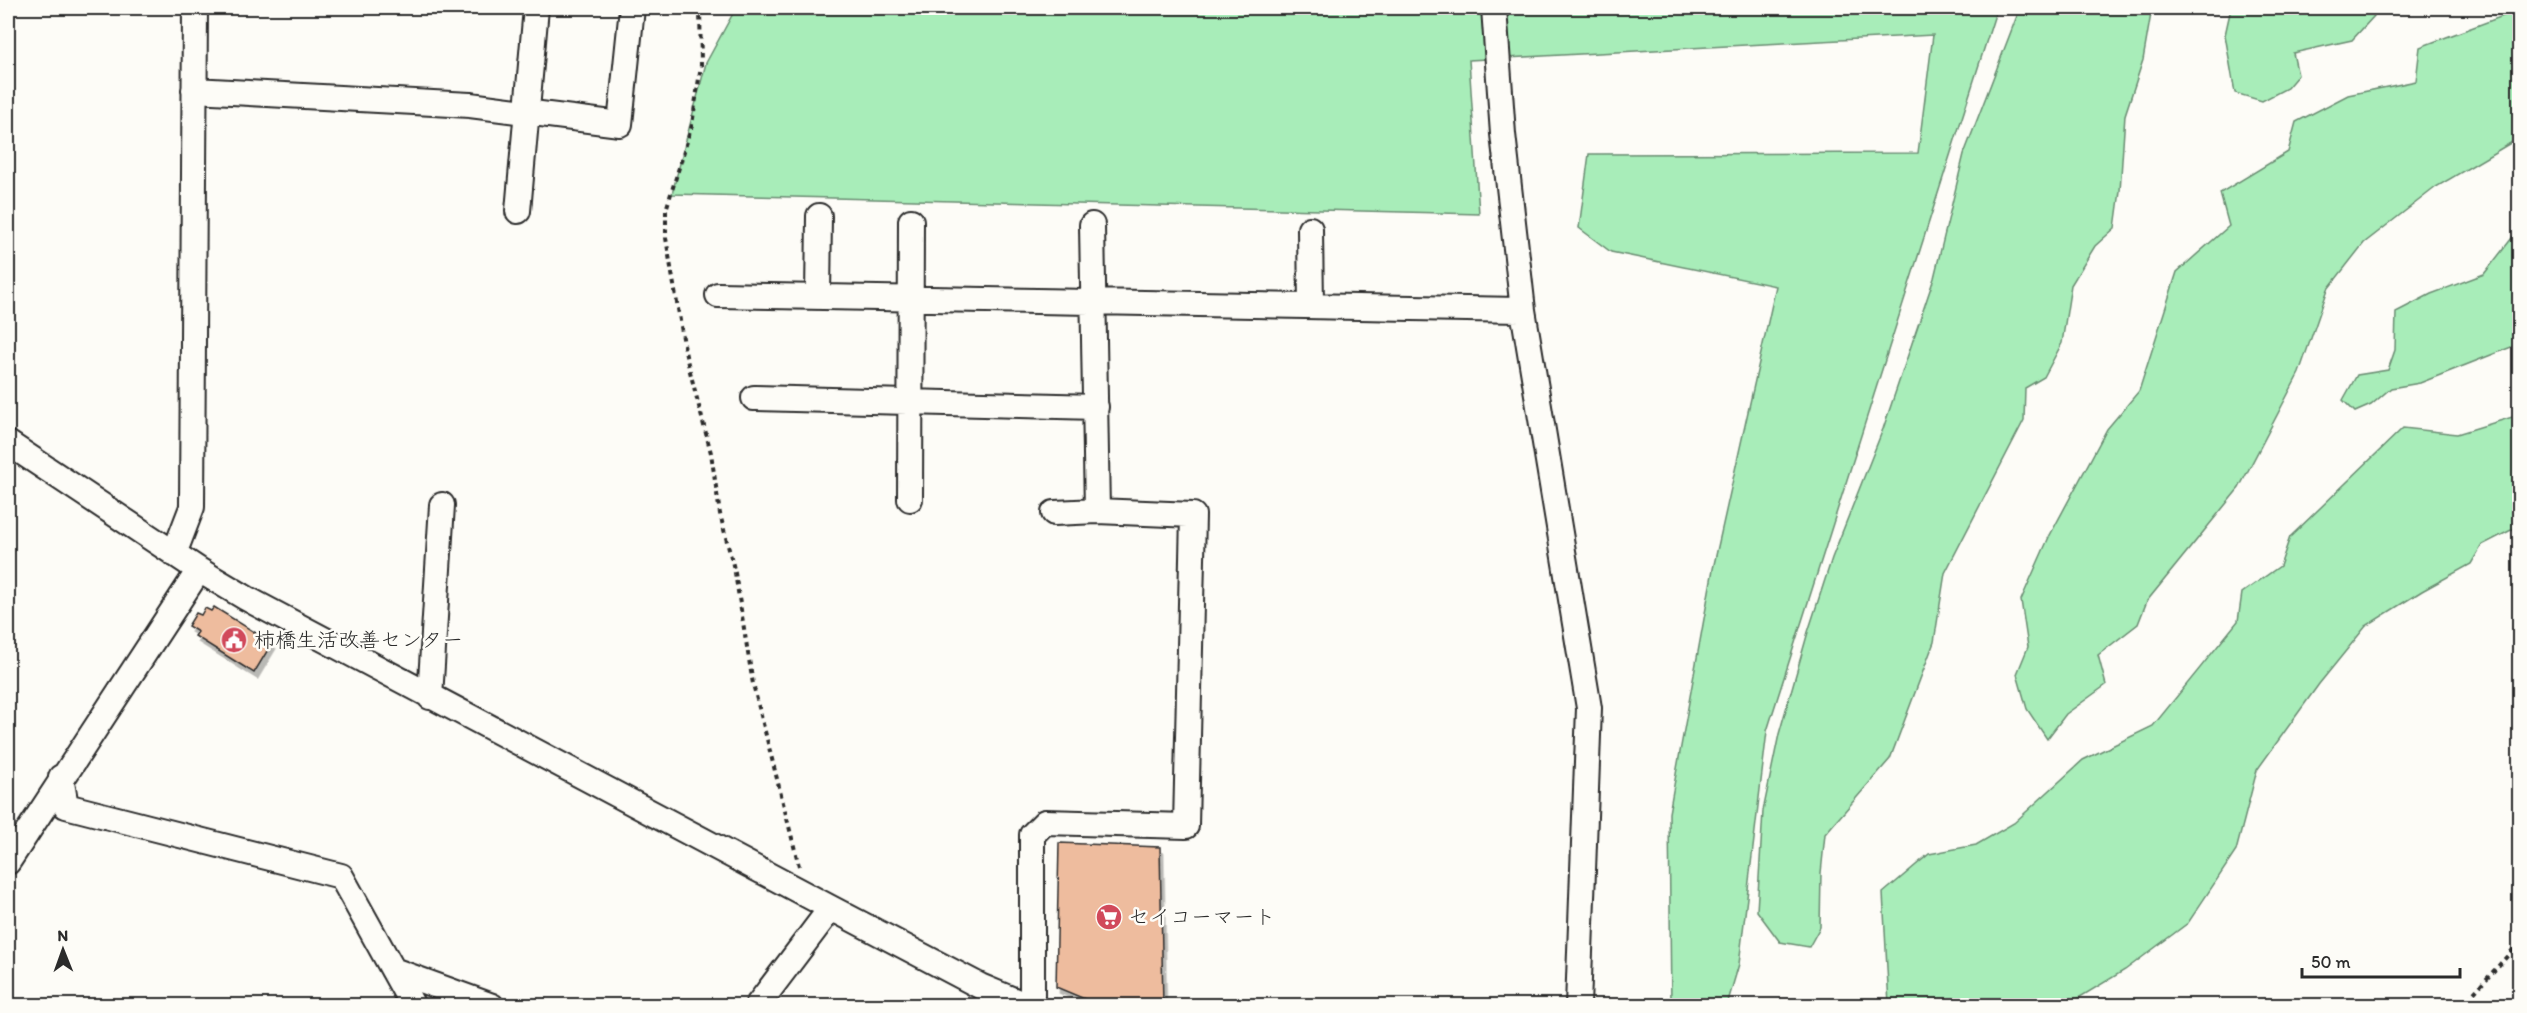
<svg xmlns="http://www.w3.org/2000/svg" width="2527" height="1013" viewBox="0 0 2527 1013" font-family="Itim,'Klee One',sans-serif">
	<defs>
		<filter id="shadow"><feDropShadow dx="3.5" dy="6" stdDeviation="0" flood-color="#0004"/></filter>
	</defs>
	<rect width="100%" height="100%" fill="#fdfcf7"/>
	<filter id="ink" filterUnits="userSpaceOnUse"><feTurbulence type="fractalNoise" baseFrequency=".0167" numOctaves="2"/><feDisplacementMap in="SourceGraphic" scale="12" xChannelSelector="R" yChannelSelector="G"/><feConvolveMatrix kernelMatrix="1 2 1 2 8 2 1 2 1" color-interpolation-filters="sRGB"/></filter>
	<g filter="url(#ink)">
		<path fill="#a8edb9" stroke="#6a8c72" stroke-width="1.5" d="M 736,8 L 1997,8 L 1767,731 L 1739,964 L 1727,1005 L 1671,1005 L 1669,813 L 1713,569 L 1776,286 L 1611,252 L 1579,228 L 1589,154 L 1918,153 L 1933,35 L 1469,60 L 1479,214 L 672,194 L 706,63 Z
			M 2020,8 L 2152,8 L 2143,60 L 2125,115 L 2120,191 L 2115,228 L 2095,246 L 2071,285 L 2062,343 L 2044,377 L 2025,388 L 2024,420 L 1945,573 L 1934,642 L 1890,759 L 1825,834 L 1821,873 L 1820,927 L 1809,947 L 1780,942 L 1757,911 L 1763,811 L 1779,734 L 1808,632 L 1832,558 L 1883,429 L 1934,278 L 1964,154 Z
			M 2231,8 L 2365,8 L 2374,16 L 2352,40 L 2293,53 L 2298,75 L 2287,88 L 2262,101 L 2235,93 L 2225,35 Z
			M 2519,10 L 2519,138 L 2436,187 L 2364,243 L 2328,289 L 2299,373 L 2239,488 L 2147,601 L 2138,624 L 2098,655 L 2106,685 L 2066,714 L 2047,739 L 2027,709 L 2017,674 L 2028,647 L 2021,600 L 2049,537 L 2107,429 L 2139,391 L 2177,272 L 2229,226 L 2220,193 L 2288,152 L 2296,122 L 2348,95 L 2416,81 L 2420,47 Z
			M 2519,229 L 2519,344 L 2420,383 L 2391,388 L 2371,405 L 2355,412 L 2343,400 L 2357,375 L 2388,370 L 2395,350 L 2396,312 L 2431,294 L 2484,274 Z
			M 2519,415 L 2519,526 L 2482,545 L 2471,564 L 2422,591 L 2366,626 L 2319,684 L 2257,770 L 2236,851 L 2188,923 L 2125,970 L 2067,1005 L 1889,1005 L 1883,893 L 1929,854 L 1976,845 L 2014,823 L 2083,760 L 2153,726 L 2238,621 L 2242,593 L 2280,566 L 2290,537 L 2403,428 L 2457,434 Z"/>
		<path fill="#eebc9e" stroke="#2b2b2b" stroke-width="1.5" filter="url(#shadow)" d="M 214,607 L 272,643 L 254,673 L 195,636 L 198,632 L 188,626 L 196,613 L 201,615 L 205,608 L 211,611 Z
			M 1059,843 L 1160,847 L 1163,1005 L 1099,1005 L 1056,987 Z"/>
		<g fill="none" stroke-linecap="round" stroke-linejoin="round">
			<defs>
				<path id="minor" d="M 1494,8 L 1503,134 L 1523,310 L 1589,708 L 1578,1006
					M 194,90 L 470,105 L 620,124 L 632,8
					M 518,211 L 536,8
					M 1092,225 L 1097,511
					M 1310,229 L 1311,306
					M 718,295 L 1523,310
					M 818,297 L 819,216
					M 754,398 L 1096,407
					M 8,443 L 199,570 L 246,598 L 831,908 L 980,986 L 1028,1006
					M 910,499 L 911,221
					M 174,554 L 192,507 L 195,8
					M 430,697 L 442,505
					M 61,777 L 66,806 L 341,876 L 413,1006
					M 8,862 L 199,570
					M 393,970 L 492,1006
					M 757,1006 L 831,908
					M 1032,1006 L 1032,835 L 1045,822 L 1186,826 L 1193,515 L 1097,511 L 1054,513"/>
			</defs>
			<use href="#minor" stroke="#2b2b2b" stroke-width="28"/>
			<path stroke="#2b2b2b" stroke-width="4" stroke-dasharray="4.5 4.5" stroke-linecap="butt" d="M 700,8 L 701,65 L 692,125 L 666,210 L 666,238 L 686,356 L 711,453 L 720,514 L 735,573 L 753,684 L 799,866
				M 2462,1006 L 2520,942"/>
			<use href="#minor" stroke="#fdfcf7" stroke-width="24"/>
		</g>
	</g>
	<defs>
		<symbol id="civic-disc" viewBox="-11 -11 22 22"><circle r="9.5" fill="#d1495b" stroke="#fdfcf7"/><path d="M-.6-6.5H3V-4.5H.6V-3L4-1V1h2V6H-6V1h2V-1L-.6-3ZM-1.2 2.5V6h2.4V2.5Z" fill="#fff"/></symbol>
		<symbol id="supermarket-disc" viewBox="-11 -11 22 22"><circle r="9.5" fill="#d1495b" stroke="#fdfcf7"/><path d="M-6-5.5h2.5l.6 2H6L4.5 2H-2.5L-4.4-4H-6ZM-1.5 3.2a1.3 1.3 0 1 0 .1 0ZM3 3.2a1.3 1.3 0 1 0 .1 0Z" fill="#fff"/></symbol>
	</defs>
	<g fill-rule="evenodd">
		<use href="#civic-disc" x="219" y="625" width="30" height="30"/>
		<use href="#supermarket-disc" x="1094" y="902" width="30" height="30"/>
	</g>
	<g text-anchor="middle" stroke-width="5" stroke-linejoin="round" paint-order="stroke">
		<g font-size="21" fill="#2b2b2b" stroke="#fdfcf7" text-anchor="start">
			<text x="254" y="647">柿橋生活改善センター</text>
			<text x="1128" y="924">セイコーマート</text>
		</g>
	</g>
	<rect width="2527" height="1013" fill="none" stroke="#fdfcf7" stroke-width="30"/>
	<rect x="15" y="15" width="2497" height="983" fill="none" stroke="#2b2b2b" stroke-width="2" filter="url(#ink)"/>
	<g transform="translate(63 950) rotate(359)" stroke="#fdfcf7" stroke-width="4.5" paint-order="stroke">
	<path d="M0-4.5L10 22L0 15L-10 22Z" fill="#2b2b2b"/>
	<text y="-9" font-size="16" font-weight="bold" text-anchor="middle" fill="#2b2b2b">N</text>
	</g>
	<path d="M2302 968v9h158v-9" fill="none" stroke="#2b2b2b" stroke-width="3"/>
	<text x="2311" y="968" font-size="18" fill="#2b2b2b" stroke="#fdfcf7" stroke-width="4.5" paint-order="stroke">50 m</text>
</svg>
